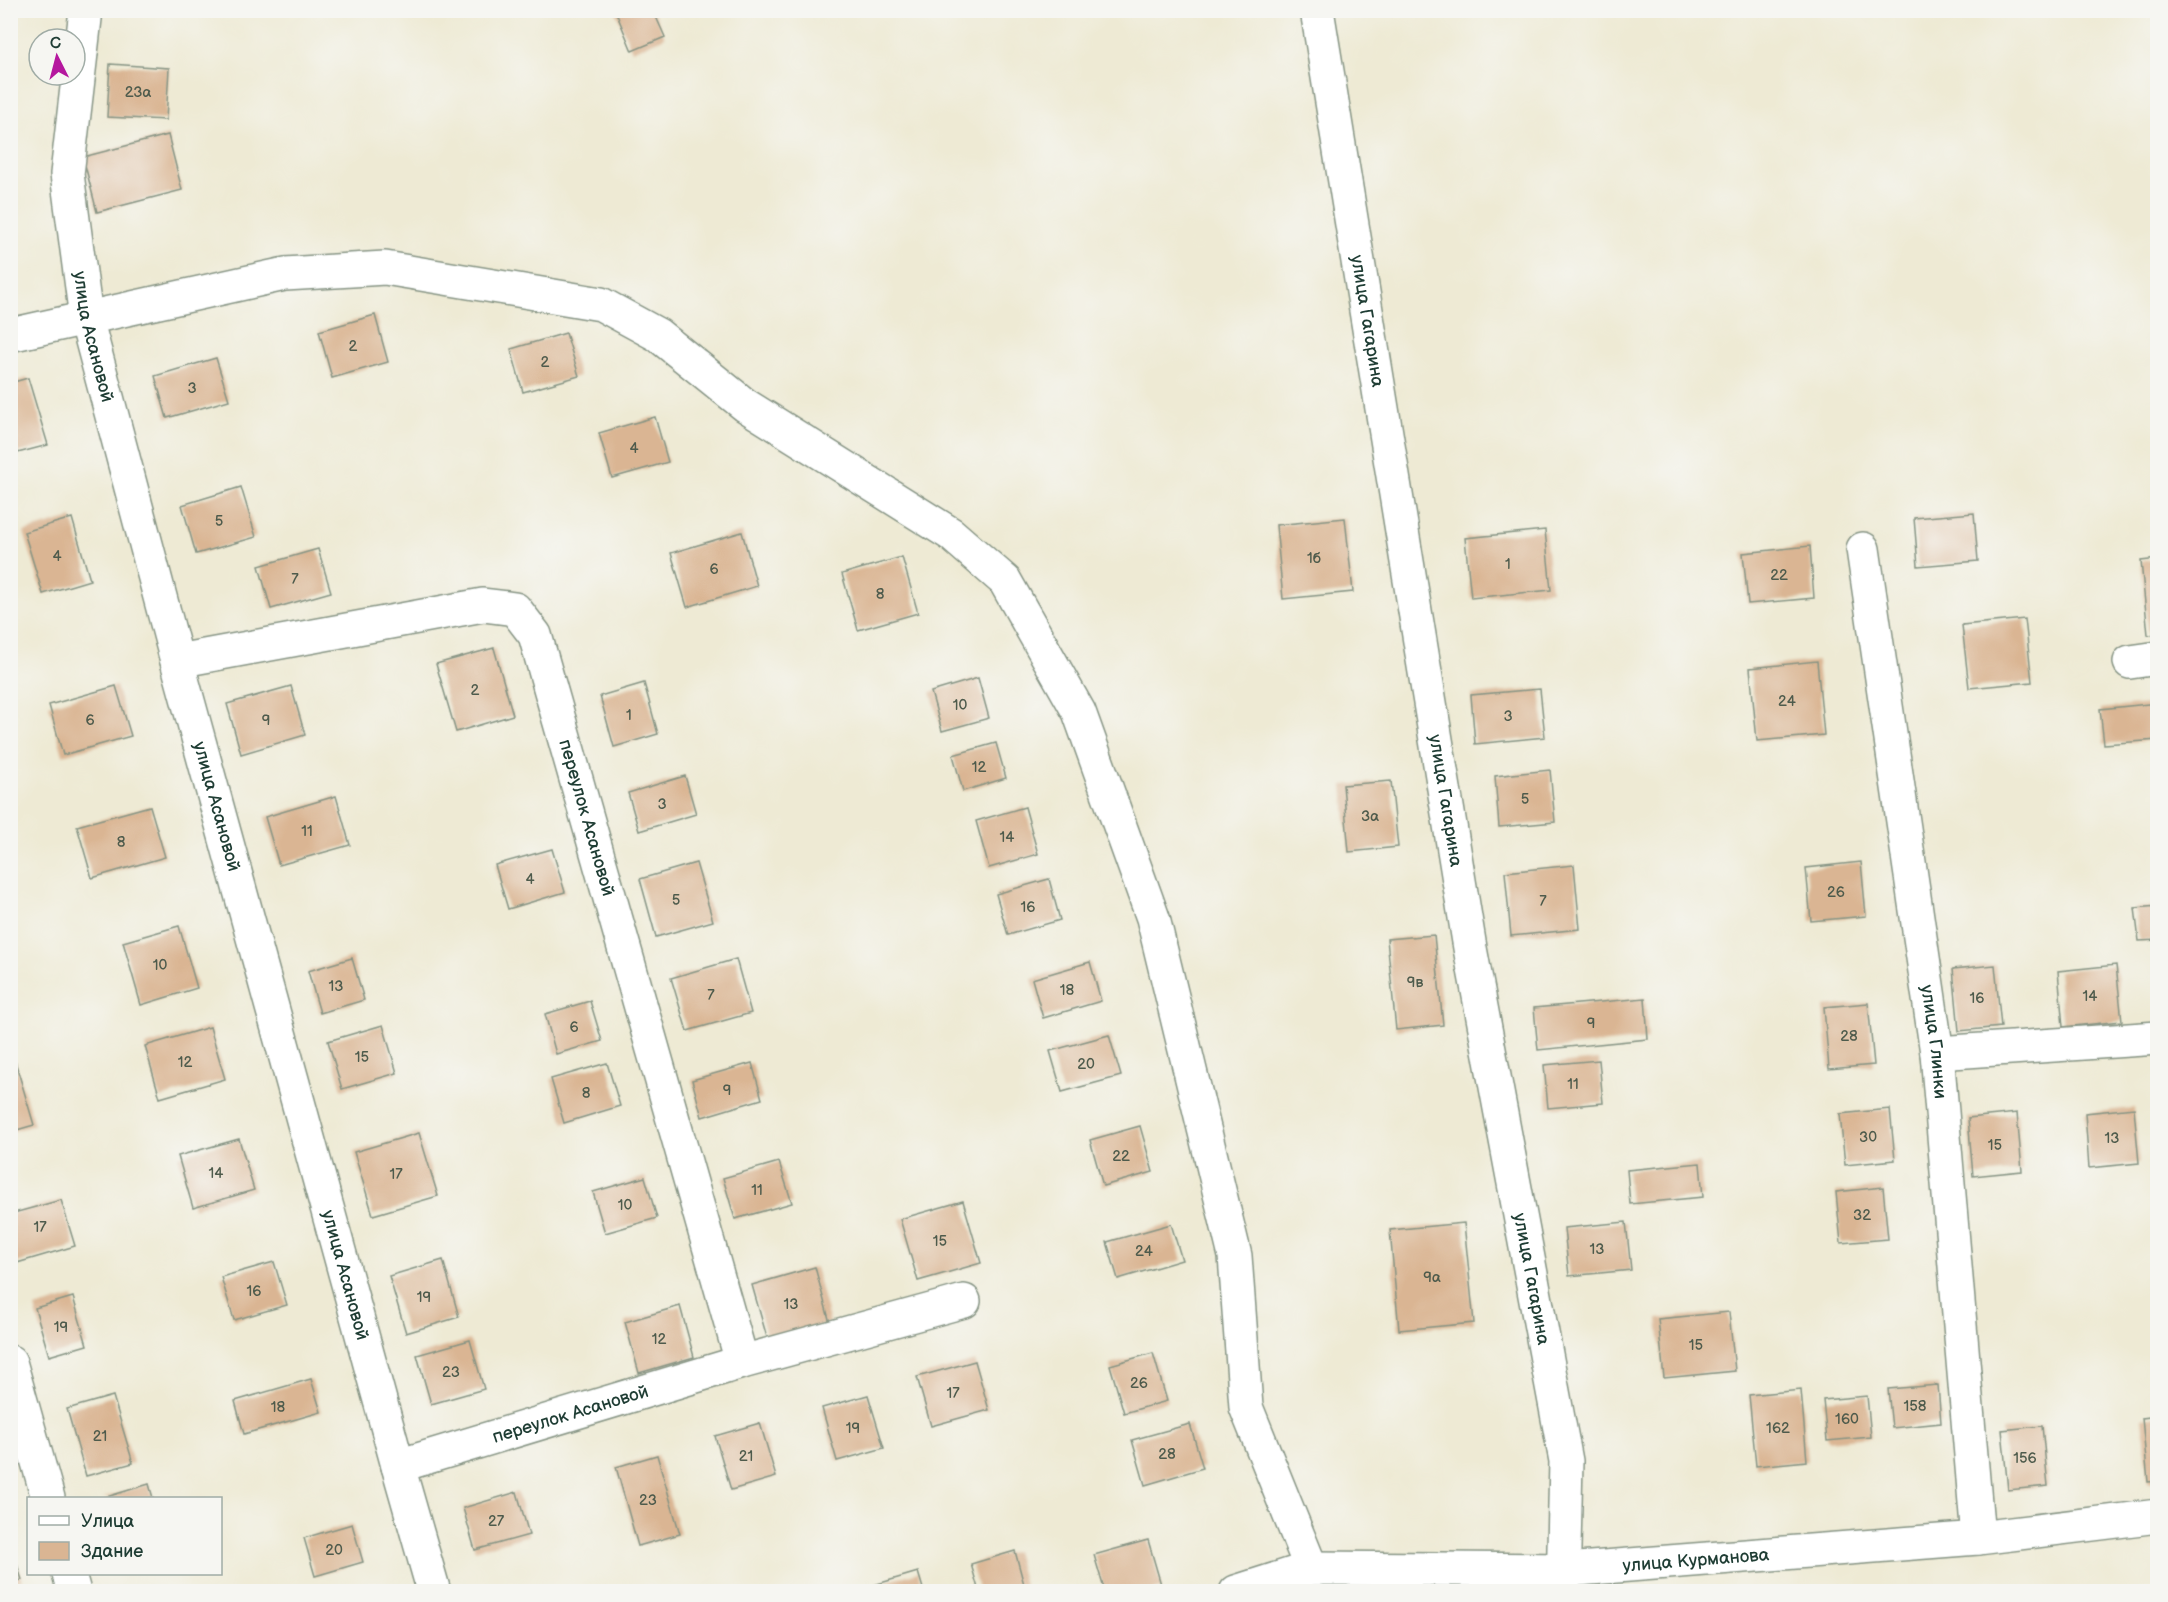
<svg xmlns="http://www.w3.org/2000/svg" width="2168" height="1602" viewBox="0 0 2168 1602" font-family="'Balsamiq Sans',sans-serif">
	<rect width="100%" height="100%" fill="#f6f6f2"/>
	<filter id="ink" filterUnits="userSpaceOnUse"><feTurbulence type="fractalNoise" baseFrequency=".0167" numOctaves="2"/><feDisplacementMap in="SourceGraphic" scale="12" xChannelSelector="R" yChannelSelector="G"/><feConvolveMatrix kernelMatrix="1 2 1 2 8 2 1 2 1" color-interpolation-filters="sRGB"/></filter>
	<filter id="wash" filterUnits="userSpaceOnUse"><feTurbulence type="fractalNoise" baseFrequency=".008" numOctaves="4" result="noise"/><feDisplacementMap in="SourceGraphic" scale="24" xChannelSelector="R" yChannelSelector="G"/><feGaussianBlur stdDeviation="1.35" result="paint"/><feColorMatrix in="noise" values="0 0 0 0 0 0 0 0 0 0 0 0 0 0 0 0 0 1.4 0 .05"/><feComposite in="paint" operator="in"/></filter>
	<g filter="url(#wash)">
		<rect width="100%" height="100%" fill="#eeead4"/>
		<g id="blocks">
			<path fill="#dab593" d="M 615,10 L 653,10 L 665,37 L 632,51 Z
				M 110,64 L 169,68 L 166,120 L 107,117 Z
				M 168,135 L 182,190 L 97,212 L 83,157 Z
				M 375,315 L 388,362 L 332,378 L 319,331 Z
				M 566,333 L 579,376 L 523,392 L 511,349 Z
				M 216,358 L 229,400 L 167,418 L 155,376 Z
				M 28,378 L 48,445 L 10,455 L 10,383 Z
				M 655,417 L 668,462 L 612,478 L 599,433 Z
				M 241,487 L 256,537 L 196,554 L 182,505 Z
				M 1974,513 L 1978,561 L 1918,566 L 1914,518 Z
				M 72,518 L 90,580 L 43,594 L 24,532 Z
				M 1345,518 L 1353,592 L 1283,599 L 1276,525 Z
				M 1545,530 L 1551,590 L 1471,598 L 1465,538 Z
				M 742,532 L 757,586 L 687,607 L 671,553 Z
				M 1810,546 L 1814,598 L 1748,604 L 1743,553 Z
				M 318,549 L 331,592 L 271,609 L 259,566 Z
				M 902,557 L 918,613 L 858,630 L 842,574 Z
				M 2158,559 L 2158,634 L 2148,635 L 2141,561 Z
				M 2025,619 L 2032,682 L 1969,688 L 1962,625 Z
				M 494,648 L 513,715 L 456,732 L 436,664 Z
				M 1817,661 L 1824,735 L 1757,741 L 1750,668 Z
				M 978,678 L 989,718 L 942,731 L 931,692 Z
				M 644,683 L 658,734 L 614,747 L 600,696 Z
				M 116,686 L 131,736 L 63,755 L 49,705 Z
				M 291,686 L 305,735 L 241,754 L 227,704 Z
				M 1540,689 L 1545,737 L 1475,744 L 1471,695 Z
				M 2158,703 L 2158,740 L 2104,744 L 2100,709 Z
				M 996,743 L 1006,778 L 963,791 L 953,755 Z
				M 1550,770 L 1555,822 L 1499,827 L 1495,776 Z
				M 685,776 L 696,814 L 639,831 L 628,793 Z
				M 1391,781 L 1398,847 L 1349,852 L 1343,785 Z
				M 336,796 L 350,845 L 279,865 L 265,817 Z
				M 150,806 L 165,857 L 92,878 L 77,826 Z
				M 1025,807 L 1038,854 L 989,868 L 976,821 Z
				M 552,849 L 565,892 L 508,909 L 495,865 Z
				M 1861,862 L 1866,916 L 1811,921 L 1806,868 Z
				M 696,863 L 713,921 L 656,937 L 640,879 Z
				M 1574,865 L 1580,929 L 1511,936 L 1505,872 Z
				M 1049,879 L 1060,920 L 1008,935 L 996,894 Z
				M 2158,906 L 2158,940 L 2139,941 L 2135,908 Z
				M 179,926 L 197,988 L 141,1005 L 123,942 Z
				M 1434,935 L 1443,1025 L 1396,1030 L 1387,939 Z
				M 352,958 L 364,1000 L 320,1013 L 308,971 Z
				M 736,959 L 751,1013 L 687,1031 L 671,978 Z
				M 1090,962 L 1101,1001 L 1043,1018 L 1032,979 Z
				M 1995,965 L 2001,1027 L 1959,1031 L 1953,969 Z
				M 2116,965 L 2122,1021 L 2063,1027 L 2058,971 Z
				M 1645,998 L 1648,1039 L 1538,1050 L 1534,1008 Z
				M 590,1001 L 602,1041 L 556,1054 L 545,1014 Z
				M 1868,1003 L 1874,1065 L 1829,1069 L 1824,1007 Z
				M 383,1025 L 397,1073 L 342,1089 L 328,1041 Z
				M 210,1027 L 225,1079 L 160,1098 L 145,1046 Z
				M 1109,1035 L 1121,1076 L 1062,1092 L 1050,1051 Z
				M 1599,1060 L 1603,1103 L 1548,1108 L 1544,1065 Z
				M 15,1061 L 34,1125 L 10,1132 L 10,1063 Z
				M 607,1063 L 620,1106 L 564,1123 L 551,1079 Z
				M 752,1063 L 762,1099 L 702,1117 L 692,1080 Z
				M 2134,1108 L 2139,1163 L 2089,1168 L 2085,1113 Z
				M 1890,1109 L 1895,1160 L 1845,1165 L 1840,1114 Z
				M 2017,1113 L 2022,1171 L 1973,1176 L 1968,1118 Z
				M 1140,1126 L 1153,1172 L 1103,1186 L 1090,1140 Z
				M 419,1133 L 438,1196 L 373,1215 L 354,1152 Z
				M 239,1139 L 254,1190 L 193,1208 L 178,1156 Z
				M 779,1162 L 792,1203 L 735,1219 L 723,1178 Z
				M 1700,1163 L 1703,1197 L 1630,1204 L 1627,1170 Z
				M 645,1177 L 657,1218 L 605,1233 L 593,1192 Z
				M 1883,1187 L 1888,1239 L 1841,1243 L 1836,1192 Z
				M 61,1200 L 75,1246 L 17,1263 L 10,1239 L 10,1214 Z
				M 963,1201 L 981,1263 L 918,1281 L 900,1219 Z
				M 1626,1222 L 1631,1270 L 1569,1276 L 1564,1228 Z
				M 1464,1223 L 1474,1323 L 1399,1330 L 1390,1230 Z
				M 1171,1224 L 1182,1260 L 1118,1279 L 1107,1242 Z
				M 443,1260 L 459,1317 L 406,1333 L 389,1276 Z
				M 274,1262 L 287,1305 L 234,1320 L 221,1277 Z
				M 815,1267 L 830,1323 L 768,1341 L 752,1285 Z
				M 73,1297 L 87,1345 L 49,1356 L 35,1308 Z
				M 680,1306 L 694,1357 L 639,1373 L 625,1322 Z
				M 1729,1312 L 1735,1371 L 1664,1378 L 1658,1319 Z
				M 470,1340 L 484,1389 L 431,1404 L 417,1355 Z
				M 1153,1353 L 1167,1401 L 1124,1413 L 1110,1365 Z
				M 975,1361 L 989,1410 L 931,1426 L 917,1377 Z
				M 311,1379 L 321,1412 L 244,1434 L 235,1401 Z
				M 1938,1385 L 1941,1423 L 1892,1428 L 1888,1389 Z
				M 1801,1390 L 1807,1461 L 1756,1466 L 1749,1395 Z
				M 868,1395 L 884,1448 L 837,1461 L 822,1408 Z
				M 113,1396 L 133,1463 L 86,1476 L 67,1409 Z
				M 1867,1396 L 1871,1437 L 1827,1441 L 1823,1400 Z
				M 2158,1416 L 2158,1481 L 2148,1482 L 2142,1418 Z
				M 760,1423 L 776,1477 L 731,1490 L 715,1436 Z
				M 1190,1424 L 1203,1468 L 1145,1485 L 1132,1440 Z
				M 2042,1426 L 2048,1486 L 2008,1490 L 2002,1430 Z
				M 657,1455 L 680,1534 L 638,1546 L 616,1467 Z
				M 149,1484 L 153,1498 L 103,1498 Z
				M 517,1492 L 529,1535 L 475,1550 L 463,1508 Z
				M 352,1524 L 363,1562 L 315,1576 L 304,1538 Z
				M 1148,1540 L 1162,1588 L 1149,1592 L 1105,1592 L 1094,1555 Z
				M 10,1542 L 22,1580 L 10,1583 Z
				M 1015,1551 L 1026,1592 L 979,1592 L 971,1564 Z
				M 918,1572 L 924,1592 L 868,1592 L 867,1587 Z"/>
		</g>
	</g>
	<g filter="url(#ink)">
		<use href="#blocks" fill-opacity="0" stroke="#869484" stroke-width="1.5"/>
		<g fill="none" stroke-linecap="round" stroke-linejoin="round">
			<defs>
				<g id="minor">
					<path id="s1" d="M 86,10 L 67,174 L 86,318 L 177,661 L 398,1466 L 434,1592"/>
					<path id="s2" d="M 1317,10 L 1470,948 L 1566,1461 L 1563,1592"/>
					<path d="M 10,335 L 285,274 L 385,268 L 601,304 L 658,335 L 745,405 L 951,534 L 1005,581 L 1079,712 L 1153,918 L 1235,1256 L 1246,1407 L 1311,1568"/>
					<path id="s3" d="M 1863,549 L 1937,1053 L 1978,1538"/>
					<path id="s4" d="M 177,661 L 483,605 L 515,609 L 535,635 L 742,1362"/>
					<path d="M 2130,662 L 2158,658"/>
					<path d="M 1937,1053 L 2158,1038"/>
					<path d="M 10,1362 L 48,1498"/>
					<path id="s5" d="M 398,1466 L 742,1362 L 964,1301"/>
					<path d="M 69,1574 L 74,1592"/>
					<path id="s6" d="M 1236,1592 L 1311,1568 L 1565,1570 L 1978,1538 L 2158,1516"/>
				</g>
			</defs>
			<use href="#minor" stroke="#869484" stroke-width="36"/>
			<use href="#minor" stroke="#fff" stroke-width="33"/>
		</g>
	</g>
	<g text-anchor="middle" stroke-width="5" stroke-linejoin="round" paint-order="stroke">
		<g font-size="15" fill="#4e5b4c">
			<text x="138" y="97">23а</text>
			<text x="353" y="351">2</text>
			<text x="545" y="367">2</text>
			<text x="192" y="393">3</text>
			<text x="634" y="453">4</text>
			<text x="219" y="526">5</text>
			<text x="57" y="561">4</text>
			<text x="1314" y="563">1б</text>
			<text x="1508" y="569">1</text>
			<text x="714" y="574">6</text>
			<text x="1779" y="580">22</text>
			<text x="295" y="584">7</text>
			<text x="880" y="599">8</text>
			<text x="475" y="695">2</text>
			<text x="1787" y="706">24</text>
			<text x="960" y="710">10</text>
			<text x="629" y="720">1</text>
			<text x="1508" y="721">3</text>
			<text x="90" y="725">6</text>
			<text x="266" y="725">9</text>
			<text x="979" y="772">12</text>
			<text x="1525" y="804">5</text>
			<text x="662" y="809">3</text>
			<text x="1370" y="821">3а</text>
			<text x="307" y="836">11</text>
			<text x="1007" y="842">14</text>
			<text x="121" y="847">8</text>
			<text x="530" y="884">4</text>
			<text x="1836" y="897">26</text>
			<text x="676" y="905">5</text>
			<text x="1543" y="906">7</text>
			<text x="1028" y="912">16</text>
			<text x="160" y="970">10</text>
			<text x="1415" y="987">9в</text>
			<text x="336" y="991">13</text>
			<text x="1067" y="995">18</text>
			<text x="711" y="1000">7</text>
			<text x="2090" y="1001">14</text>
			<text x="1977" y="1003">16</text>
			<text x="1591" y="1028">9</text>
			<text x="574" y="1032">6</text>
			<text x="1849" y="1041">28</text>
			<text x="362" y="1062">15</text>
			<text x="185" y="1067">12</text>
			<text x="1086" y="1069">20</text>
			<text x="1573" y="1089">11</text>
			<text x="727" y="1095">9</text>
			<text x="586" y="1098">8</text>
			<text x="1868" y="1142">30</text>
			<text x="2112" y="1143">13</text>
			<text x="1995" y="1150">15</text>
			<text x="1121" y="1161">22</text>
			<text x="216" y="1178">14</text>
			<text x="396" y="1179">17</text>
			<text x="757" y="1195">11</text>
			<text x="625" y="1210">10</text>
			<text x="1862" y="1220">32</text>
			<text x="40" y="1232">17</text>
			<text x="940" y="1246">15</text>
			<text x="1597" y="1254">13</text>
			<text x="1144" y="1256">24</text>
			<text x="1432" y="1282">9а</text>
			<text x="254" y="1296">16</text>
			<text x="424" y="1302">19</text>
			<text x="791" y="1309">13</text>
			<text x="61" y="1332">19</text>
			<text x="659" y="1344">12</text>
			<text x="1696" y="1350">15</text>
			<text x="451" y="1377">23</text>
			<text x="1139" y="1388">26</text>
			<text x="953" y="1398">17</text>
			<text x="1915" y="1411">158</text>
			<text x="278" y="1412">18</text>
			<text x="1847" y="1424">160</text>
			<text x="853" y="1433">19</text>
			<text x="1778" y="1433">162</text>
			<text x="100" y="1441">21</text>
			<text x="1167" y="1459">28</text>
			<text x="746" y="1461">21</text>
			<text x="2025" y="1463">156</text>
			<text x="648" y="1505">23</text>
			<text x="496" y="1526">27</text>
			<text x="334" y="1555">20</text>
		</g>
		<g font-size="18" fill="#1f3d34" stroke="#f6f6f2">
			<text dy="6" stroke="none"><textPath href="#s2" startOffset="315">улица Гагарина</textPath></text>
			<text dy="6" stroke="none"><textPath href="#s1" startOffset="330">улица Асановой</textPath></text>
			<text dy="6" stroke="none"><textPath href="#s2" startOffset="801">улица Гагарина</textPath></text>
			<text dy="6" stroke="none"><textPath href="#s1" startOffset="816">улица Асановой</textPath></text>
			<text dy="6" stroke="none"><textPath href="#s4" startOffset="566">переулок Асановой</textPath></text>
			<text dy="6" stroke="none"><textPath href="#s3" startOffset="498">улица Глинки</textPath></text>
			<text dy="6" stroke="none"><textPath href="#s1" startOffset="1302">улица Асановой</textPath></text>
			<text dy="6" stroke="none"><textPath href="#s2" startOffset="1287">улица Гагарина</textPath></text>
			<text dy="6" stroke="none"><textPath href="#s5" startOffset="180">переулок Асановой</textPath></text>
			<text dy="6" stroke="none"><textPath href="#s6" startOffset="464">улица Курманова</textPath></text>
		</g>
	</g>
	<rect width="2168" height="1602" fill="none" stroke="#f6f6f2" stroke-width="36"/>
	<rect x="27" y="1497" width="195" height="78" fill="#f6f6f2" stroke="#a0aca6" stroke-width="1.5"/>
	<rect x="39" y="1516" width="30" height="9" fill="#ffffff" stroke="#a0aca6" stroke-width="1.5"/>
	<text x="81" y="1527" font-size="18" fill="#1f3d34">Улица</text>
	<rect x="39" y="1542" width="30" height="18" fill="#dab593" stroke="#a0aca6" stroke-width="1.5"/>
	<text x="81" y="1557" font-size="18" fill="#1f3d34">Здание</text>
	<g transform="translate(57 57) rotate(354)"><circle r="28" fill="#f6f6f2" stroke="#a0aca6" stroke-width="1.5"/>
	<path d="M0-4.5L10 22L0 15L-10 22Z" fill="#b5179e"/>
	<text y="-9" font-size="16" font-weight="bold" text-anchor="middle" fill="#1f3d34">С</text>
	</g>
</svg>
